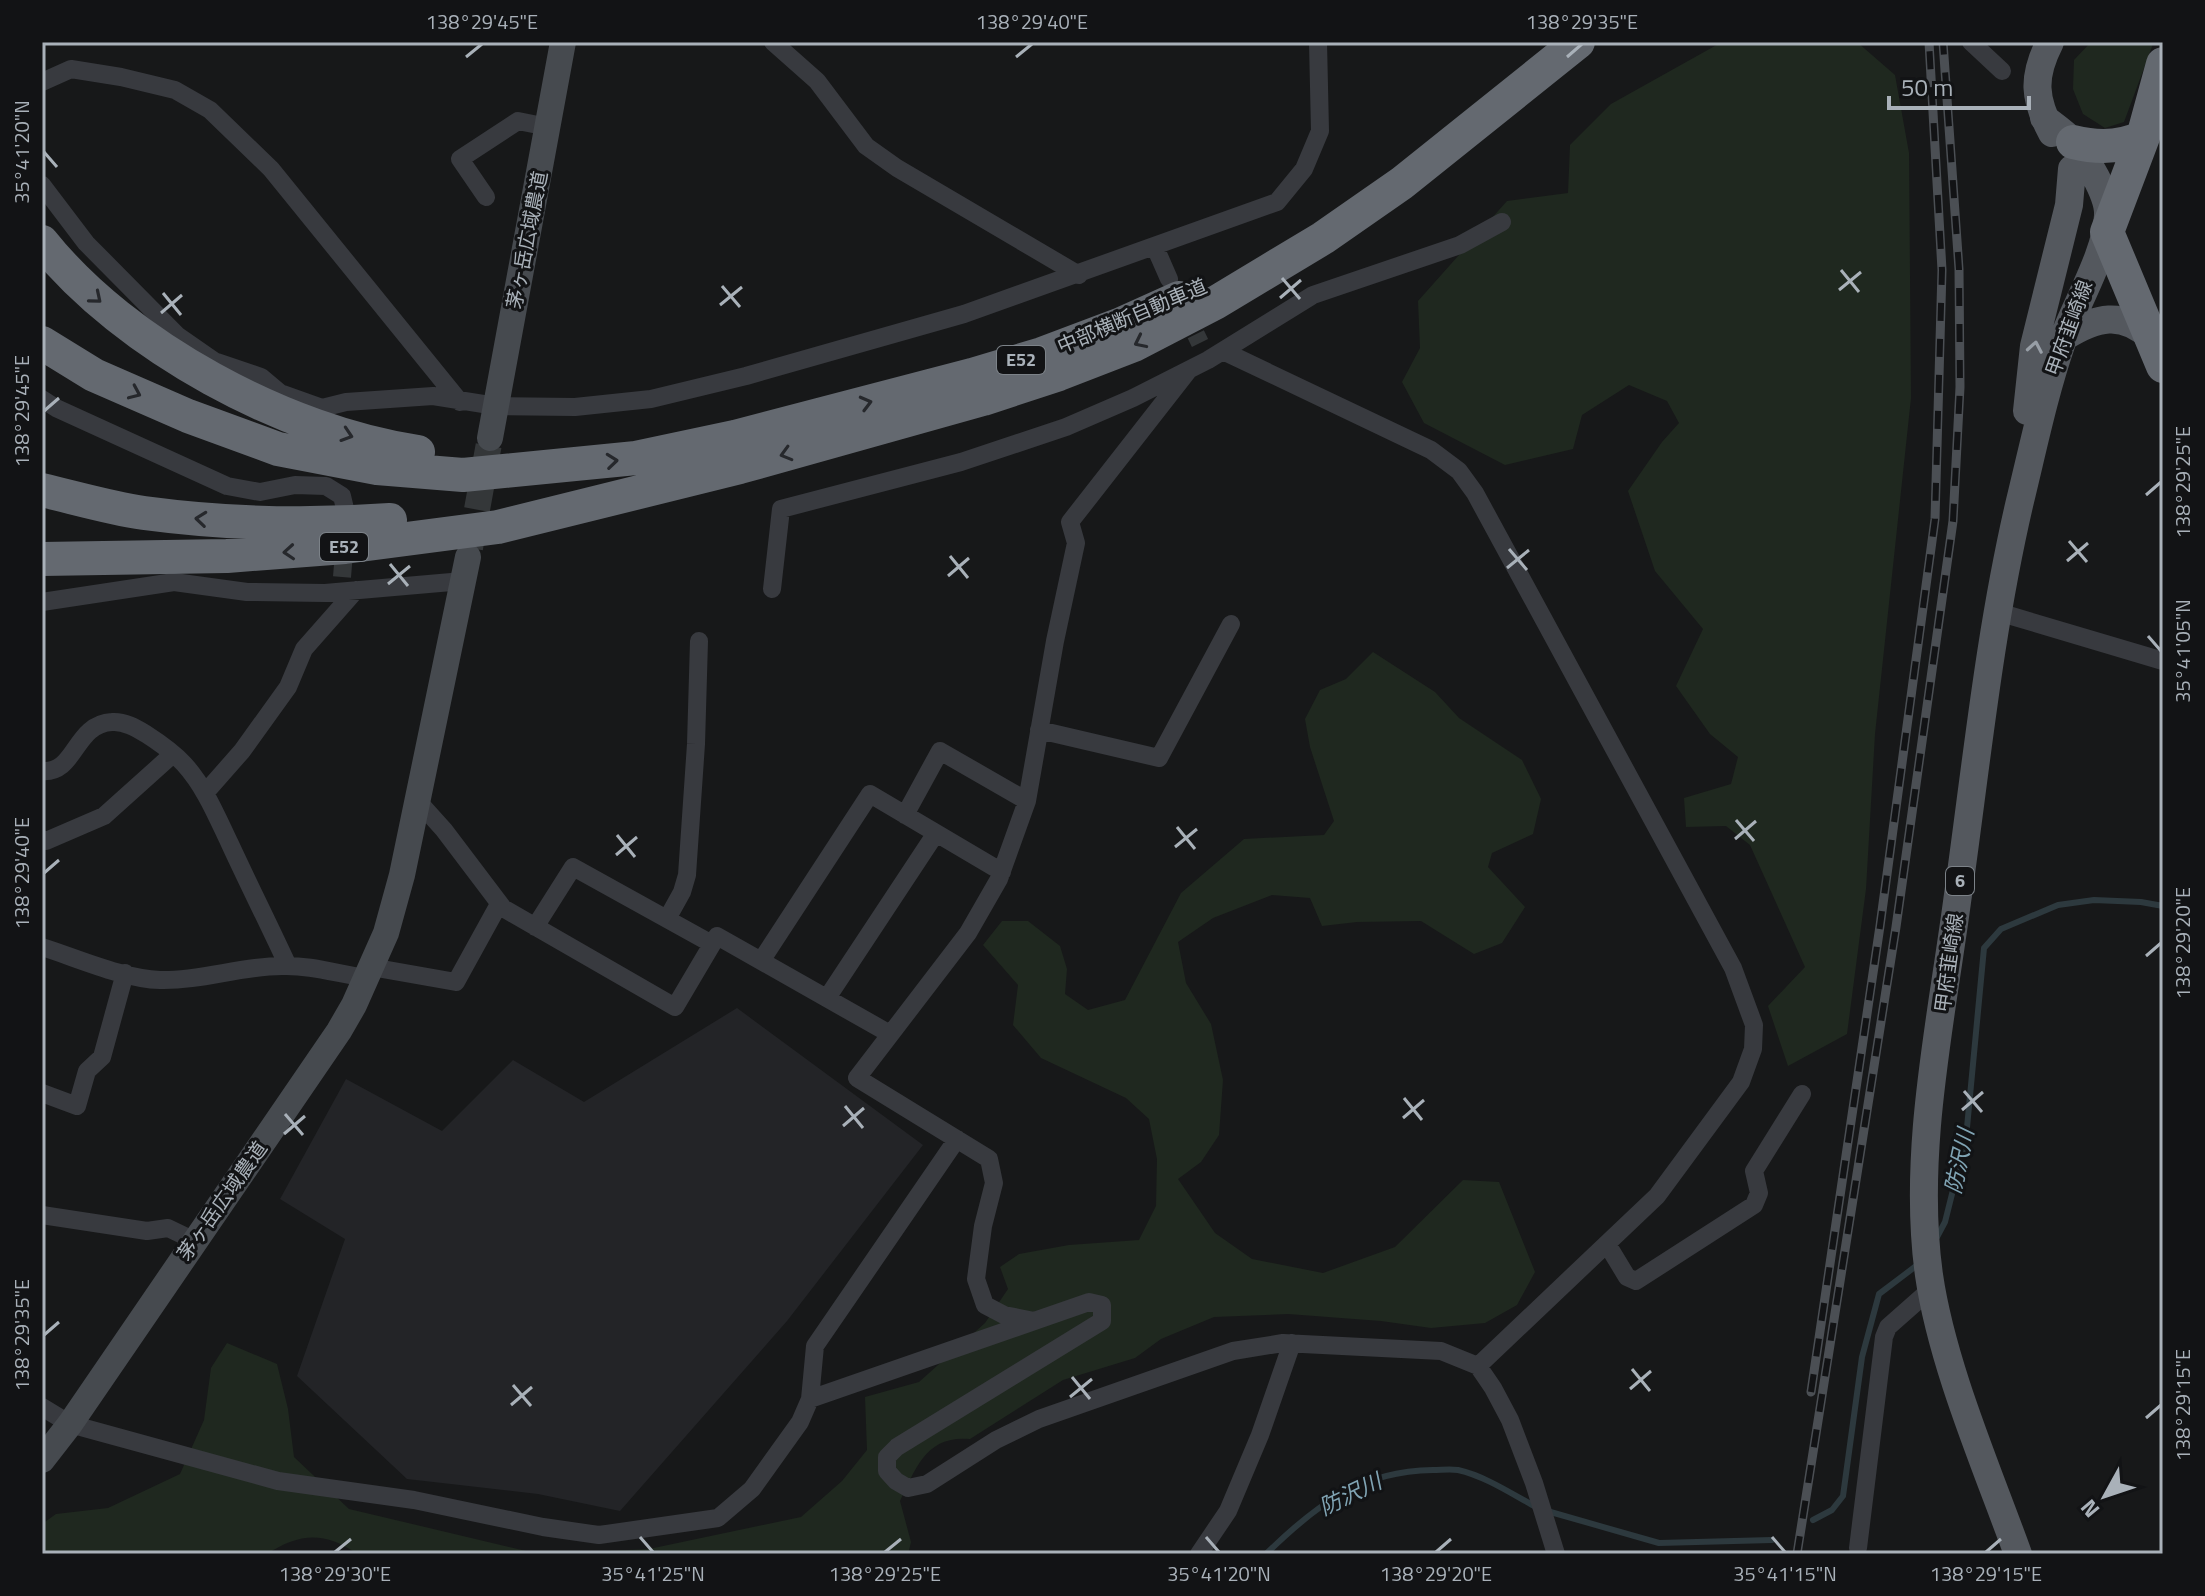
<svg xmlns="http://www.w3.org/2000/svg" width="2205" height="1596" viewBox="0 0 2205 1596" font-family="'Titillium Web','Noto Sans JP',sans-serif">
	<rect width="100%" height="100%" fill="#171819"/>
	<path fill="#232427" d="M 737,1008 L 923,1145 L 787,1321 L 620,1511 L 538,1494 L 407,1479 L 297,1376 L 345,1239 L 280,1199 L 346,1079 L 442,1131 L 513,1060 L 584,1102 Z"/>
	<path fill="#1f281f" d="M 1722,42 L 1857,42 L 1895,75 L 1909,153 L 1911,398 L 1875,734 L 1866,889 L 1847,1034 L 1788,1066 L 1768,1006 L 1805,967 L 1750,845 L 1726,826 L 1686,827 L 1684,798 L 1731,784 L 1738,757 L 1710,734 L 1676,686 L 1703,629 L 1655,571 L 1628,491 L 1662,442 L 1679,423 L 1667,401 L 1629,385 L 1582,415 L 1573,449 L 1505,465 L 1424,423 L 1402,382 L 1420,348 L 1418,301 L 1507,201 L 1568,193 L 1570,145 L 1611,104 Z
		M 2091,42 L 2153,44 L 2124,122 L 2105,128 L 2083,114 L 2073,89 L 2074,60 Z
		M 1373,652 L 1435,692 L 1459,718 L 1522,760 L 1541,799 L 1533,834 L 1492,853 L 1488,867 L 1525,907 L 1502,943 L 1474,954 L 1421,921 L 1357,922 L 1322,926 L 1310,898 L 1272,895 L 1213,918 L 1178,942 L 1186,983 L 1211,1024 L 1223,1080 L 1219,1135 L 1201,1162 L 1178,1179 L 1215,1233 L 1252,1259 L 1323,1273 L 1395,1247 L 1463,1180 L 1499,1182 L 1535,1272 L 1517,1305 L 1485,1323 L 1431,1328 L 1381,1321 L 1288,1314 L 1214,1317 L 1161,1339 L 1135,1358 L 1063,1380 L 970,1439 C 926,1435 916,1468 900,1501 L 911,1542 L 908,1554 L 543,1554 L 649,1549 L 801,1517 L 842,1481 L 867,1450 L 865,1397 L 919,1382 L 985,1323 L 1008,1289 L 1000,1267 L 1019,1254 L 1069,1245 L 1139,1240 L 1156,1206 L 1157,1159 L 1149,1119 L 1126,1098 L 1041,1058 L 1013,1025 L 1018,985 L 983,945 L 1002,921 L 1028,921 L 1060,946 L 1067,969 L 1065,994 L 1088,1010 L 1125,1000 L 1181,893 L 1244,839 L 1324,835 L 1334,821 L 1310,747 L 1305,719 L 1320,690 L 1346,679 Z
		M 227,1343 L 277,1364 L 288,1409 L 294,1457 L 349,1509 L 539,1554 L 357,1554 C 325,1531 299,1533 267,1554 L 42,1554 L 42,1524 L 56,1514 L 108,1508 L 180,1474 L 204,1420 L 211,1368 Z"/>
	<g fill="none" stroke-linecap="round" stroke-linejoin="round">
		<path stroke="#2d393e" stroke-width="6" d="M 1937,1237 L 1945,1222 L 1966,1138 L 1984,948 L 2001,929 L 2058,905 L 2094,900 L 2141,902 L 2163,906
			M 1547,1511 L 1659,1543 L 1772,1540
			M 1813,1520 L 1832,1510 L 1843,1496 L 1862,1357 L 1879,1294 L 1920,1263
			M 1266,1554 C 1316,1505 1360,1471 1433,1470 C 1441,1470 1450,1469 1458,1470 C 1485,1476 1512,1494 1536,1507"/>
		<path stroke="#343739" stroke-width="18" stroke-dasharray="18 9" stroke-linecap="butt" d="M 1184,310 L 1200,343
			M 342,577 L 345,540"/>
		<path stroke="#343739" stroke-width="26" stroke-dasharray="26 13" stroke-linecap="butt" d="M 470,548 L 490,438"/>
		<path stroke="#383a3f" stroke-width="18" d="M 773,42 L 817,81 L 866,146 L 897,168 L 1079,275
			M 1971,42 L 2002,71
			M 42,82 L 71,69 L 121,77 L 175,90 L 210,110 L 271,169 L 460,402
			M 42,185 L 86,243 L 178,336 L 214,361 L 261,377 L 280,393 L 322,408 L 346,402 L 433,396 L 496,406 L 575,407 L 651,399 L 746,376 L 964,314 L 1277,202 L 1304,169 L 1320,131 L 1318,42
			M 486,197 L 460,159 L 518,121 L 548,127
			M 1155,247 L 1169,279
			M 1223,351 L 1431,450 L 1459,471 L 1475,493 L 1733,968 L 1754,1025 L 1753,1049 L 1741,1082 L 1657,1196 L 1478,1366
			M 42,399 L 56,408 L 227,486 L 260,492 L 295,485 L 326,486 L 342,496 L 346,513
			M 772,589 L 781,509 L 961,462 L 1066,427 L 1133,398 L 1208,360 L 1313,295 L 1460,245 L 1502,222
			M 42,602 L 174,582 L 247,592 L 325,593 L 463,581
			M 1998,612 L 2163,661
			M 1039,730 L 1159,758 L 1231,624
			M 42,771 C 76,774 74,724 112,722 C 124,721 136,728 146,734 C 160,743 173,752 184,764 C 205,787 217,817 230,844 C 249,885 269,925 288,966
			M 205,793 L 242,751 L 288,687 L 304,649 L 356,590
			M 417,800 L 444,830 L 503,908 L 675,1007 L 717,936 L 890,1034
			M 905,815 L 940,751 L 1027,801
			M 42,839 L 46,841 L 104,816 L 173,754
			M 667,919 L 682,892 L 687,875 L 696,744 L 699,641
			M 535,927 L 573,867 L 712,944
			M 42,947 C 77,958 124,979 160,980 C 201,981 241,966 282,966 C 311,965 338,974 367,978
			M 761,961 L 870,794 L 1002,872
			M 371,967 L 456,982 L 499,904
			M 827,998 L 936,833
			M 42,1093 L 77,1106 L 87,1071 L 102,1057 L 125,973
			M 42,1215 L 147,1231 L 168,1228 L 195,1241
			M 1607,1244 L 1627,1277 L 1636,1281 L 1754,1205 L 1759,1193 L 1754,1171 L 1802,1094
			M 1034,1321 L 1004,1315 L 985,1305 L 976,1279 L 983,1226 L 994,1183 L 989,1159 L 857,1078 L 968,933 L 999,879 L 1027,801 L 1055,641 L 1076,543 L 1070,522 L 1188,371
			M 810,1399 L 1089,1302 L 1102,1305 L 1102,1321 L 897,1447 L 887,1457 L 887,1471 L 896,1481 L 908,1488 L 927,1484 L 996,1440 L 1039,1419 L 1233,1351 L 1283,1343 L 1441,1351 L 1478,1366 L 1493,1388 L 1510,1420 L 1534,1483 L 1556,1554
			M 42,1407 L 70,1424 L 278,1481 L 414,1500 L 543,1527 L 599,1535 L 718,1518 L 752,1489 L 800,1422 L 810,1399 L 815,1346 L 957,1139
			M 1858,1548 L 1884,1337 L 1888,1327 L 1931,1289
			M 1199,1554 L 1228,1511 L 1260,1435 L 1292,1343"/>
		<path stroke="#464a4f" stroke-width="26" d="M 490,438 L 563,42
			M 42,1460 L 70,1424 L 339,1031 L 354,1005 L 386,933 L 402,875 L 468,557"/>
		<path stroke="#54585e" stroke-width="28" d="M 2050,42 C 2032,77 2034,99 2052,133
			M 2064,337 C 2096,317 2122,310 2152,338
			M 2027,411 L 2034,346 L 2069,205 L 2072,169
			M 2018,1554 C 1987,1468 1942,1365 1929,1275 C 1912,1154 1941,1022 1957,902 C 1976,768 1989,633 2020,501 C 2033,448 2044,394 2062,342 C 2075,305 2107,253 2108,215 C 2109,195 2086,158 2073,142 C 2065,133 2053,125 2044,118"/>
		<path stroke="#646970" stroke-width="34" d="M 2163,64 L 2143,137 L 2107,232 L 2163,366
			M 2073,142 C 2097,148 2121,148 2143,137
			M 42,242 C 125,346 287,433 418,452
			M 42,343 L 94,375 L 188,416 L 278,449 L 377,468 L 463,475 L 636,458 L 735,437 L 972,375 L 1042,354 L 1119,325 L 1179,298
			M 42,490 C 76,498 110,508 144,513 C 226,524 308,526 390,520
			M 42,559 L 227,556 L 345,547 L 498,527 L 740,467 L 983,399 L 1059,374 L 1134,345 L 1215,303 L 1323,238 L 1402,183 L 1578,42"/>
		<defs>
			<path id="rail" d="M 1811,1392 L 1880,926 L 1935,519 L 1942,270 L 1929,42
				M 1797,1554 L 1896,927 L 1953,521 L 1960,387 L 1959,269 L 1943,42"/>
		</defs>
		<use href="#rail" stroke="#4b4f54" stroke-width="9"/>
		<use href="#rail" stroke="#121315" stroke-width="6" stroke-dasharray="18" stroke-linecap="butt"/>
	</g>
	<defs><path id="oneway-chevron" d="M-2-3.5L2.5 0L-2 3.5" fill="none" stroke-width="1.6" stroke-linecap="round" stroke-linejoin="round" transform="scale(2)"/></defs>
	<g stroke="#26282c">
		<use href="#oneway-chevron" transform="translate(96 298) rotate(40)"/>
		<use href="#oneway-chevron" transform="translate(1140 342) rotate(154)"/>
		<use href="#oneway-chevron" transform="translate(135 393) rotate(24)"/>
		<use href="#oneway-chevron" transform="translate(866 403) rotate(-15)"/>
		<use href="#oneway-chevron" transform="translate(347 435) rotate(18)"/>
		<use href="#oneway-chevron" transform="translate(786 454) rotate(164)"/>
		<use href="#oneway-chevron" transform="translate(612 461) rotate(-6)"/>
		<use href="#oneway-chevron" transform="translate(201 519) rotate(-174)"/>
		<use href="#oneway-chevron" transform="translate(289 552) rotate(176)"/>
	</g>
	<use stroke="#989fa7" href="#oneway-chevron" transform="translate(2035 347) rotate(-80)"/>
	<path fill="none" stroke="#a9b1b9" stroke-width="3" d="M 466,57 L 482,44M 1016,57 L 1032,44M 1567,57 L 1582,44M 44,152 L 57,167M 1841,270 L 1859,292M 1282,278 L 1300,299M 722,286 L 740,307M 1839,290 L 1861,272M 163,293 L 181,315M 1280,298 L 1301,280M 720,305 L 742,287M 161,313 L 182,295M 44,411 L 59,398M 2146,495 L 2161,482M 2069,541 L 2087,562M 1509,549 L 1527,570M 950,556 L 968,578M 2067,561 L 2088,543M 390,564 L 408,586M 1507,568 L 1529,550M 948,576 L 969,558M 388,584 L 410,566M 2148,636 L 2161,651M 1736,820 L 1754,841M 1177,827 L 1195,849M 617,835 L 635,857M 1735,839 L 1756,821M 1175,847 L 1197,829M 616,855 L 637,837M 44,873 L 59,860M 2146,956 L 2161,943M 1964,1091 L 1982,1112M 1404,1098 L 1422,1120M 845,1106 L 863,1128M 1962,1110 L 1983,1092M 285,1114 L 303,1135M 1403,1118 L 1424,1100M 843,1126 L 864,1108M 284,1134 L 305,1116M 44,1335 L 59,1322M 1632,1369 L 1650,1391M 1072,1377 L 1090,1399M 513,1385 L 531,1406M 1630,1389 L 1651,1371M 1070,1397 L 1092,1379M 511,1405 L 532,1387M 2146,1418 L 2161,1405M 640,1537 L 653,1552M 1206,1537 L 1219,1552M 1772,1537 L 1785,1552M 335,1552 L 351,1539M 885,1552 L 901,1539M 1436,1552 L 1451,1539M 1986,1552 L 2001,1539"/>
	<g text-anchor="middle" stroke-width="6" stroke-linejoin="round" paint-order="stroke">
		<g fill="#121315" stroke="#7c8288" stroke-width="2">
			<rect x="997" y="346" width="48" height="28" rx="6"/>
			<rect x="320" y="533" width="48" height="28" rx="6"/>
			<rect x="1946" y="867" width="28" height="28" rx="6"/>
		</g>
		<g font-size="18" font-weight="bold" fill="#a9b1b9">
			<text x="1021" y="366">E52</text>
			<text x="344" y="553">E52</text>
			<text x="1960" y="887">6</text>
		</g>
		<g font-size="20" fill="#a9b1b9" stroke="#121315">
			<text transform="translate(527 240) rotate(-79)" y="7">茅ヶ岳広域農道</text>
			<text transform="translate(1132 316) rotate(-23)" y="7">中部横断自動車道</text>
			<text transform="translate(2069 328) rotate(-70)" y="7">甲府韮崎線</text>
			<text transform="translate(1949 963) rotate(-82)" y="7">甲府韮崎線</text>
			<text transform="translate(222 1201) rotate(-55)" y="7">茅ヶ岳広域農道</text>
		</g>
		<g font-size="22" font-style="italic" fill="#80a4b4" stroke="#121315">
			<text transform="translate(1959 1161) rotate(-78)" y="8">防沢川</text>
			<text transform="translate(1350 1494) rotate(-26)" y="8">防沢川</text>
		</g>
	</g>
	<rect width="2205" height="1596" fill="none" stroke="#121315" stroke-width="88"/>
	<g transform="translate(2105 1496) rotate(230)" stroke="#121315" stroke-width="6" paint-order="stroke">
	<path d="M0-6L14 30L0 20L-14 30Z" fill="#a9b1b9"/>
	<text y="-12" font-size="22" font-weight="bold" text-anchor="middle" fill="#a9b1b9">N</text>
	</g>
	<path d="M1889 96v12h140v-12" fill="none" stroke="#a9b1b9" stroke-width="4"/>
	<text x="1901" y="96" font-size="24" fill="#a9b1b9" stroke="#121315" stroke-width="6" paint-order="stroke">50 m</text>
	<rect x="44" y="44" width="2117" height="1508" fill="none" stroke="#a9b1b9" stroke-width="3"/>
	<g font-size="20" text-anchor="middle" fill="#a9b1b9">
		<text x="482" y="29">138°29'45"E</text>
		<text x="1032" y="29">138°29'40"E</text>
		<text x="1582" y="29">138°29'35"E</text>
		<text transform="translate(22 152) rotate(-90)" y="7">35°41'20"N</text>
		<text transform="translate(22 411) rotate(-90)" y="7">138°29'45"E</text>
		<text transform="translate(2183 482) rotate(-90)" y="7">138°29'25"E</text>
		<text transform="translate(2183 651) rotate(-90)" y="7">35°41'05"N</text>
		<text transform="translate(22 873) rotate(-90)" y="7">138°29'40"E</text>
		<text transform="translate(2183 943) rotate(-90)" y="7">138°29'20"E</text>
		<text transform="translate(22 1335) rotate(-90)" y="7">138°29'35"E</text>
		<text transform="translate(2183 1405) rotate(-90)" y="7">138°29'15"E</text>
		<text x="335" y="1581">138°29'30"E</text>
		<text x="653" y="1581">35°41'25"N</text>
		<text x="885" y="1581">138°29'25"E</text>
		<text x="1219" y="1581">35°41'20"N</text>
		<text x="1436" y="1581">138°29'20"E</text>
		<text x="1785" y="1581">35°41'15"N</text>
		<text x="1986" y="1581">138°29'15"E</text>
	</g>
</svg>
